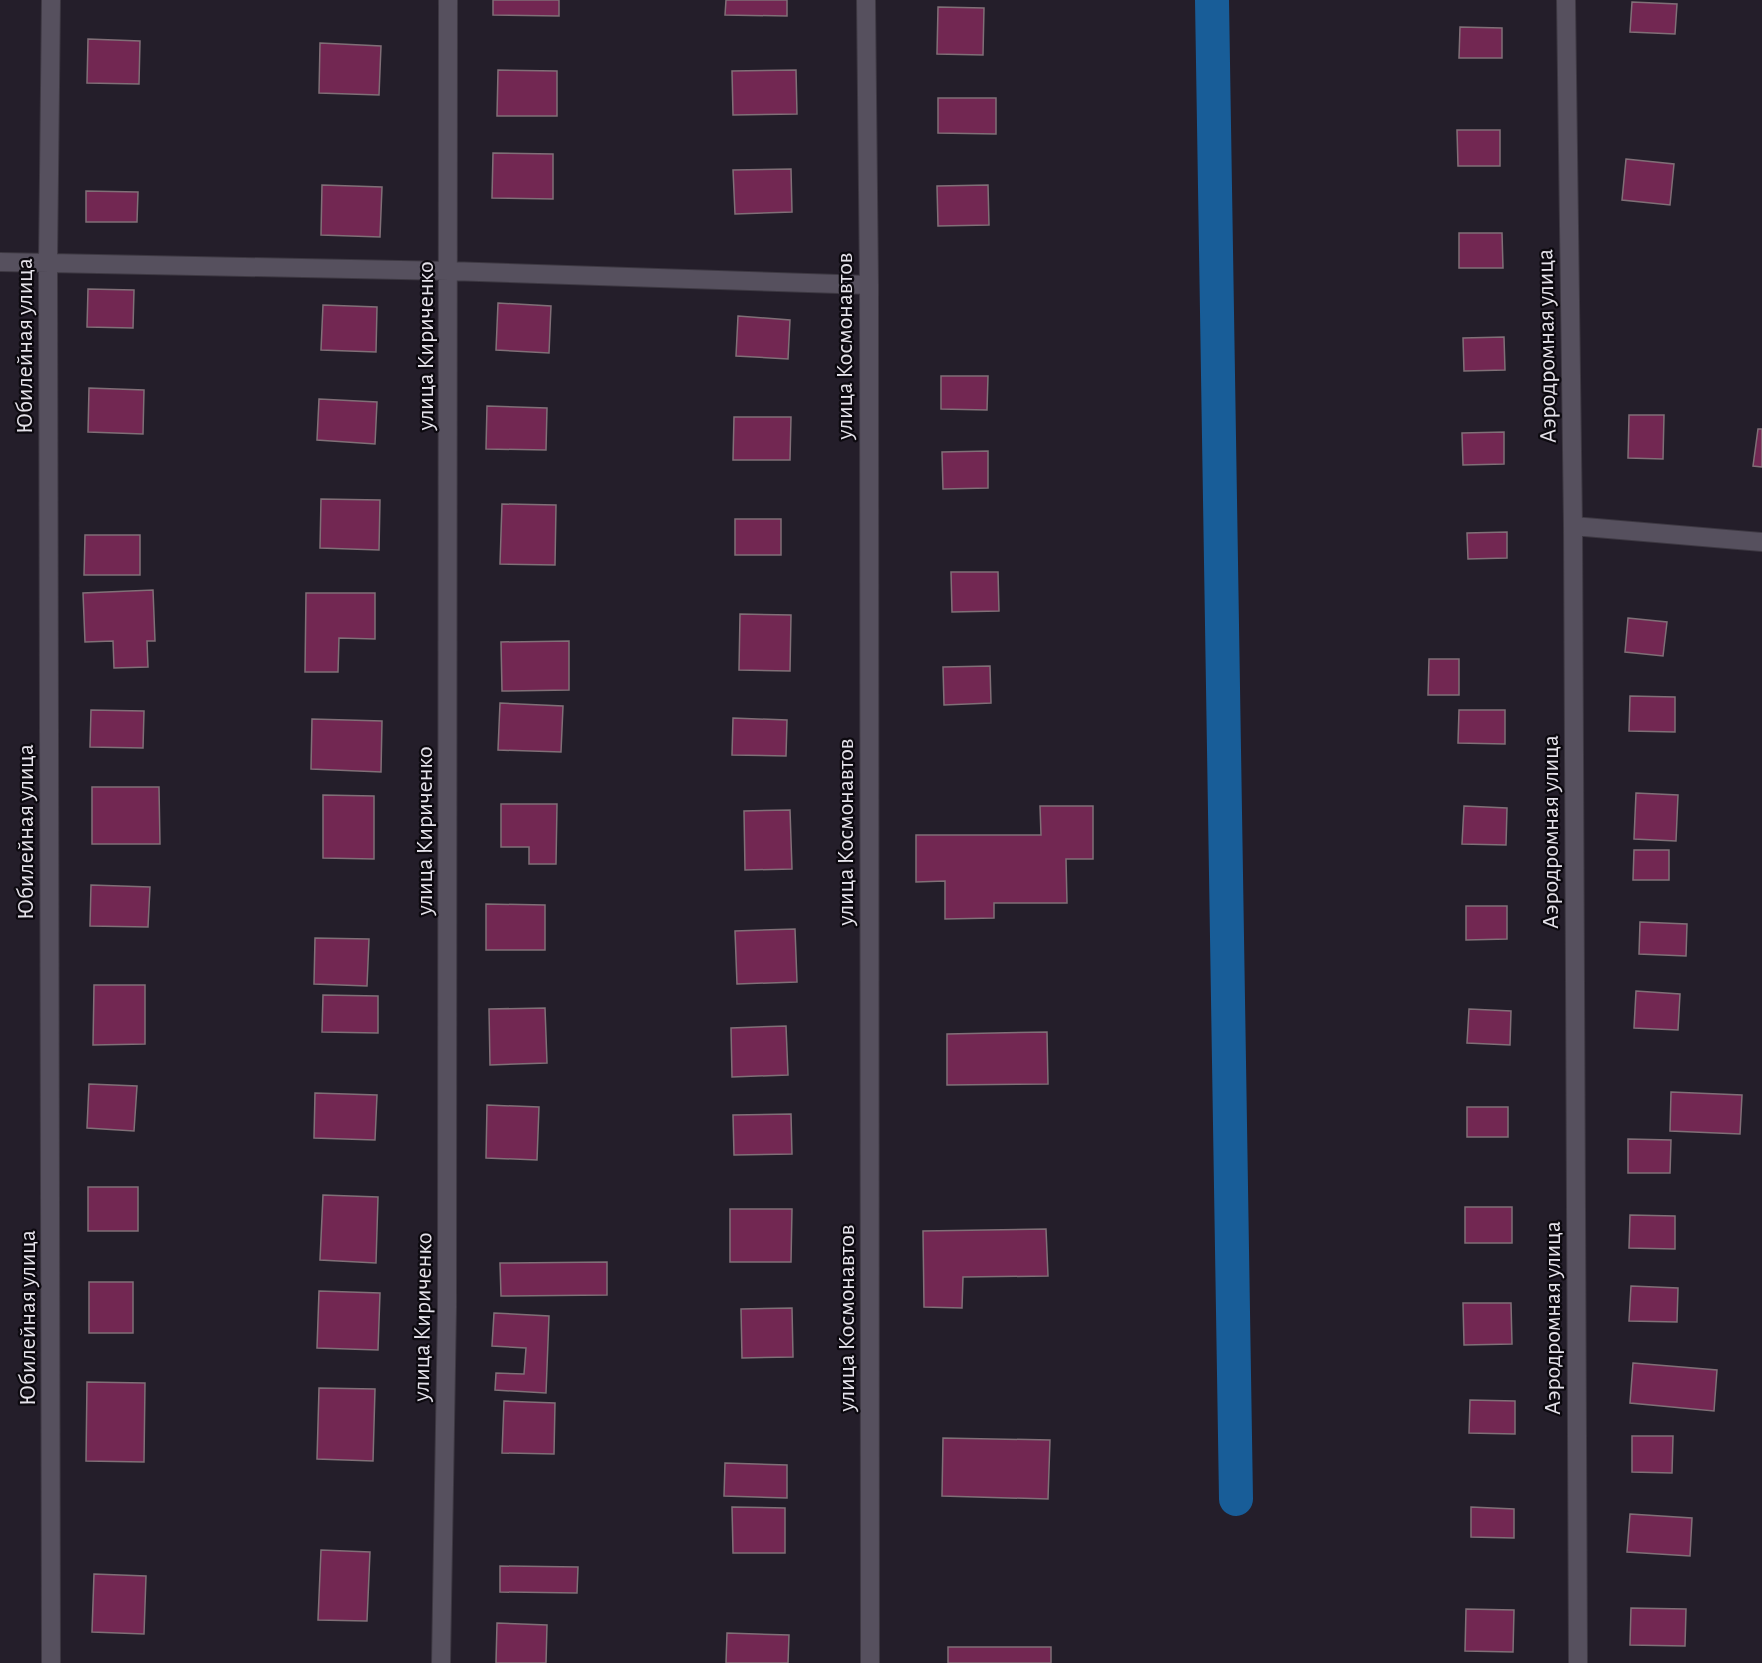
<svg xmlns="http://www.w3.org/2000/svg" width="1762" height="1663" viewBox="0 0 1762 1663" font-family="'Alegreya Sans',sans-serif">
	<rect width="100%" height="100%" fill="#241e2a"/>
	<g fill="none" stroke-linecap="round" stroke-linejoin="round">
		<path stroke="#185d98" stroke-width="34" d="M 1212,0 L 1236,1499"/>
	</g>
	<path fill="#722752" stroke="#806f77" stroke-width="1.5" d="M 493,0 L 559,0 L 559,16 L 493,15 Z
		M 726,0 L 787,0 L 787,16 L 725,15 Z
		M 1632,2 L 1677,4 L 1675,34 L 1630,32 Z
		M 938,7 L 984,8 L 983,55 L 937,54 Z
		M 1460,27 L 1502,28 L 1502,58 L 1459,58 Z
		M 88,39 L 140,41 L 139,84 L 87,83 Z
		M 320,43 L 381,46 L 379,95 L 319,93 Z
		M 498,70 L 557,71 L 557,116 L 497,116 Z
		M 796,70 L 797,114 L 733,115 L 732,71 Z
		M 938,98 L 996,98 L 996,134 L 938,133 Z
		M 1457,130 L 1500,130 L 1500,166 L 1458,166 Z
		M 493,153 L 553,154 L 553,199 L 492,198 Z
		M 1626,159 L 1674,164 L 1670,205 L 1622,200 Z
		M 791,169 L 792,212 L 735,214 L 733,170 Z
		M 322,185 L 382,187 L 380,237 L 321,235 Z
		M 988,185 L 989,225 L 938,226 L 937,186 Z
		M 86,191 L 138,192 L 137,222 L 86,222 Z
		M 1459,233 L 1502,233 L 1503,268 L 1459,268 Z
		M 88,289 L 134,290 L 133,328 L 87,327 Z
		M 498,303 L 551,306 L 549,353 L 496,350 Z
		M 323,305 L 377,307 L 376,352 L 321,350 Z
		M 738,316 L 790,320 L 788,359 L 736,356 Z
		M 1504,337 L 1505,370 L 1464,371 L 1463,338 Z
		M 941,376 L 988,376 L 987,410 L 941,409 Z
		M 89,388 L 144,390 L 143,434 L 88,432 Z
		M 319,399 L 377,402 L 375,444 L 317,440 Z
		M 487,406 L 547,408 L 546,450 L 486,449 Z
		M 1629,415 L 1664,415 L 1663,459 L 1628,458 Z
		M 734,417 L 791,417 L 790,460 L 733,460 Z
		M 1758,429 L 1762,429 L 1762,467 L 1753,466 Z
		M 1504,432 L 1504,464 L 1463,465 L 1462,433 Z
		M 988,451 L 988,488 L 943,489 L 942,452 Z
		M 321,499 L 380,500 L 379,550 L 320,548 Z
		M 502,504 L 556,505 L 555,565 L 500,564 Z
		M 735,519 L 781,519 L 781,555 L 735,555 Z
		M 1507,532 L 1507,558 L 1468,559 L 1467,533 Z
		M 85,535 L 140,535 L 140,575 L 84,575 Z
		M 951,572 L 998,572 L 999,611 L 952,612 Z
		M 153,590 L 155,641 L 147,641 L 148,667 L 114,668 L 113,641 L 85,642 L 83,593 Z
		M 306,593 L 375,593 L 375,639 L 339,638 L 338,672 L 305,672 Z
		M 740,614 L 791,615 L 790,671 L 739,670 Z
		M 1628,618 L 1667,622 L 1663,656 L 1625,652 Z
		M 569,641 L 569,690 L 502,691 L 501,642 Z
		M 1429,659 L 1459,659 L 1459,695 L 1428,695 Z
		M 990,666 L 991,703 L 944,705 L 943,667 Z
		M 1630,696 L 1675,697 L 1675,732 L 1629,731 Z
		M 500,703 L 563,706 L 561,752 L 498,750 Z
		M 91,710 L 144,711 L 143,748 L 90,747 Z
		M 1459,710 L 1505,710 L 1505,744 L 1458,743 Z
		M 733,718 L 787,720 L 786,756 L 732,755 Z
		M 312,719 L 382,721 L 381,772 L 311,769 Z
		M 92,787 L 159,787 L 160,844 L 92,844 Z
		M 1636,793 L 1678,795 L 1676,841 L 1634,839 Z
		M 323,795 L 374,796 L 374,859 L 323,858 Z
		M 501,804 L 557,804 L 556,864 L 529,864 L 529,847 L 501,847 Z
		M 1040,806 L 1093,806 L 1093,859 L 1066,859 L 1067,903 L 994,903 L 994,918 L 945,919 L 945,881 L 916,882 L 916,835 L 1041,835 Z
		M 1464,806 L 1507,808 L 1506,845 L 1462,844 Z
		M 790,810 L 792,869 L 745,870 L 744,811 Z
		M 1634,850 L 1669,850 L 1669,880 L 1633,880 Z
		M 91,885 L 150,887 L 148,927 L 90,926 Z
		M 486,904 L 545,905 L 545,950 L 486,950 Z
		M 1466,906 L 1507,906 L 1507,939 L 1466,940 Z
		M 1640,922 L 1687,924 L 1686,956 L 1639,954 Z
		M 795,929 L 797,982 L 737,984 L 735,931 Z
		M 315,938 L 369,939 L 367,986 L 314,984 Z
		M 94,985 L 145,985 L 145,1044 L 93,1045 Z
		M 1636,991 L 1680,994 L 1678,1030 L 1634,1028 Z
		M 323,995 L 378,996 L 378,1033 L 322,1032 Z
		M 545,1008 L 547,1063 L 490,1065 L 489,1009 Z
		M 1469,1009 L 1511,1011 L 1510,1045 L 1467,1043 Z
		M 786,1026 L 788,1075 L 732,1077 L 731,1028 Z
		M 1047,1032 L 1048,1084 L 947,1085 L 947,1034 Z
		M 89,1084 L 137,1086 L 134,1131 L 87,1128 Z
		M 1671,1092 L 1742,1095 L 1740,1134 L 1670,1131 Z
		M 315,1093 L 377,1095 L 375,1140 L 314,1138 Z
		M 487,1105 L 539,1107 L 537,1160 L 486,1158 Z
		M 1467,1107 L 1508,1107 L 1508,1137 L 1467,1137 Z
		M 791,1114 L 792,1154 L 734,1155 L 733,1115 Z
		M 1628,1139 L 1671,1140 L 1670,1173 L 1628,1173 Z
		M 88,1187 L 138,1187 L 138,1231 L 88,1231 Z
		M 323,1195 L 378,1197 L 376,1263 L 320,1260 Z
		M 1465,1207 L 1512,1207 L 1512,1243 L 1465,1243 Z
		M 730,1209 L 792,1209 L 791,1262 L 730,1262 Z
		M 1630,1215 L 1675,1216 L 1675,1249 L 1629,1248 Z
		M 1046,1229 L 1048,1276 L 963,1277 L 962,1308 L 924,1307 L 923,1231 Z
		M 607,1262 L 607,1295 L 501,1296 L 500,1263 Z
		M 89,1282 L 133,1282 L 133,1333 L 89,1333 Z
		M 1631,1286 L 1678,1288 L 1677,1322 L 1629,1321 Z
		M 319,1291 L 380,1293 L 378,1350 L 317,1348 Z
		M 1463,1303 L 1511,1303 L 1512,1344 L 1464,1345 Z
		M 792,1308 L 793,1357 L 742,1358 L 741,1309 Z
		M 494,1313 L 549,1316 L 546,1393 L 495,1390 L 496,1373 L 524,1374 L 526,1348 L 492,1346 Z
		M 1633,1363 L 1717,1370 L 1714,1411 L 1630,1403 Z
		M 87,1382 L 145,1383 L 144,1462 L 86,1461 Z
		M 319,1388 L 375,1389 L 373,1461 L 317,1459 Z
		M 1470,1400 L 1515,1401 L 1515,1434 L 1469,1433 Z
		M 504,1401 L 555,1403 L 554,1454 L 502,1453 Z
		M 1632,1436 L 1673,1436 L 1672,1473 L 1632,1472 Z
		M 943,1438 L 1050,1440 L 1048,1499 L 942,1496 Z
		M 725,1463 L 787,1465 L 787,1498 L 724,1496 Z
		M 732,1507 L 785,1508 L 785,1553 L 733,1553 Z
		M 1471,1507 L 1514,1509 L 1514,1538 L 1471,1537 Z
		M 1630,1514 L 1692,1518 L 1690,1556 L 1627,1552 Z
		M 321,1550 L 370,1552 L 367,1621 L 318,1620 Z
		M 500,1566 L 578,1567 L 577,1593 L 500,1592 Z
		M 94,1574 L 146,1576 L 144,1634 L 92,1632 Z
		M 1631,1608 L 1686,1609 L 1685,1646 L 1630,1645 Z
		M 1466,1609 L 1514,1610 L 1513,1652 L 1465,1651 Z
		M 497,1623 L 547,1625 L 546,1663 L 496,1663 Z
		M 727,1633 L 789,1635 L 788,1663 L 726,1663 Z
		M 948,1647 L 1051,1647 L 1051,1663 L 948,1663 Z"/>
	<g fill="none" stroke-linecap="round" stroke-linejoin="round">
		<defs>
			<path id="minor" d="M 51,0 L 48,263 L 51,1663
				M 866,0 L 869,285 L 870,1663
				M 1566,0 L 1573,526 L 1578,1663
				M 0,262 L 449,271 L 869,285
				M 1573,526 L 1762,542
				M 441,1663 L 447,1307 L 448,0"/>
		</defs>
		<use href="#minor" stroke="#3d3842" stroke-width="20"/>
		<use href="#minor" stroke="#56505e" stroke-width="18"/>
	</g>
	<g text-anchor="middle" stroke-width="4.5" stroke-linejoin="round" paint-order="stroke">
		<g font-size="24" fill="#e5e2ea" stroke="#0c090f">
			<text transform="translate(24 346) rotate(-90)" y="8">Юбилейная улица</text>
			<text transform="translate(425 346) rotate(-90)" y="8">улица Кириченко</text>
			<text transform="translate(844 346) rotate(-90)" y="8">улица Космонавтов</text>
			<text transform="translate(1546 346) rotate(-91)" y="8">Аэродромная улица</text>
			<text transform="translate(424 831) rotate(-90)" y="8">улица Кириченко</text>
			<text transform="translate(25 832) rotate(-90)" y="8">Юбилейная улица</text>
			<text transform="translate(845 832) rotate(-90)" y="8">улица Космонавтов</text>
			<text transform="translate(1550 832) rotate(-90)" y="8">Аэродромная улица</text>
			<text transform="translate(422 1317) rotate(-89)" y="8">улица Кириченко</text>
			<text transform="translate(27 1318) rotate(-90)" y="8">Юбилейная улица</text>
			<text transform="translate(846 1318) rotate(-90)" y="8">улица Космонавтов</text>
			<text transform="translate(1552 1318) rotate(-90)" y="8">Аэродромная улица</text>
		</g>
	</g>
</svg>
